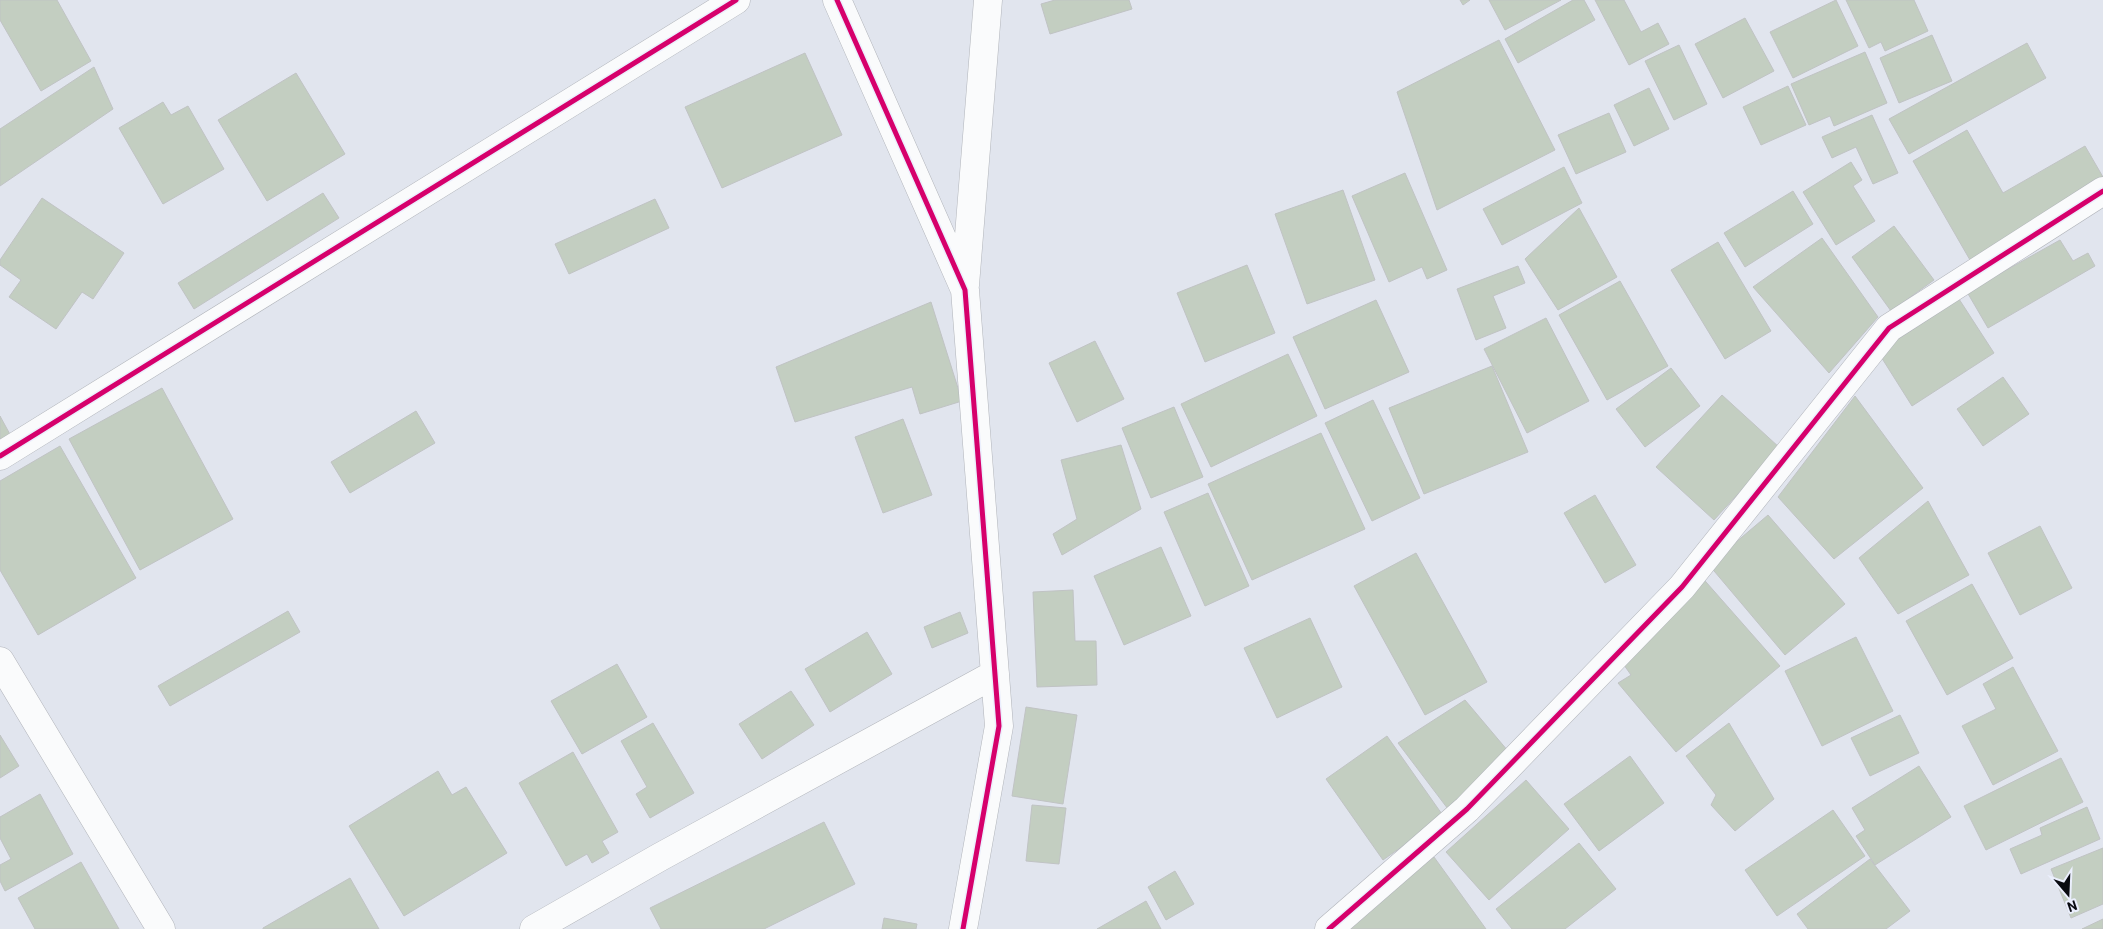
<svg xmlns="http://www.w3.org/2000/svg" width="2103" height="929" viewBox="0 0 2103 929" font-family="Barlow,sans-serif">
	<rect width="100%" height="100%" fill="#e1e5ee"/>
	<path fill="#c3cec1" stroke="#c0c3c4" d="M 0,0 L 57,0 L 91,61 L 41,91 L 0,20 Z
		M 1055,0 L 1129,0 L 1132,9 L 1050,34 L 1041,4 Z
		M 1460,0 L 1470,0 L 1463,5 Z
		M 1489,0 L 1561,0 L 1505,30 Z
		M 1573,0 L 1584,0 L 1595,20 L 1518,63 L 1505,39 Z
		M 1595,0 L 1624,0 L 1641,32 L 1658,23 L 1669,44 L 1629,65 Z
		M 1836,0 L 1858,46 L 1793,78 L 1770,32 Z
		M 1846,0 L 1914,0 L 1928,31 L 1885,51 L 1881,42 L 1869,48 Z
		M 1745,18 L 1774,71 L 1723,98 L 1695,44 Z
		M 1932,35 L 1952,81 L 1899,103 L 1880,58 Z
		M 1499,40 L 1555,150 L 1437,210 L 1397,92 Z
		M 2027,43 L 2046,78 L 1909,154 L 1889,119 Z
		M 1679,45 L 1707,104 L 1674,120 L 1645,61 Z
		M 1865,52 L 1887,103 L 1834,126 L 1830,116 L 1809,125 L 1791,84 Z
		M 805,53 L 842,135 L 722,188 L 685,107 Z
		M 94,67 L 113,109 L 0,186 L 0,129 Z
		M 296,73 L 345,154 L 267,201 L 218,120 Z
		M 1788,86 L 1806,125 L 1761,145 L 1743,107 Z
		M 1649,88 L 1669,129 L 1634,146 L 1614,105 Z
		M 163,102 L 171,115 L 188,106 L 224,169 L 163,204 L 119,128 Z
		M 1609,113 L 1626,152 L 1576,174 L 1558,135 Z
		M 1872,115 L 1898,173 L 1873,184 L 1856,147 L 1832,158 L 1822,137 Z
		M 1967,130 L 2003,193 L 2085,146 L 2103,177 L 2103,184 L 1970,260 L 1913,161 Z
		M 1851,162 L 1862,180 L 1853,186 L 1875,221 L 1836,245 L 1803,192 Z
		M 1564,167 L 1582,203 L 1502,245 L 1483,209 Z
		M 1405,173 L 1447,270 L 1427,279 L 1422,267 L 1389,282 L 1352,196 Z
		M 1343,190 L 1375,280 L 1307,304 L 1275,214 Z
		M 1793,191 L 1813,224 L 1745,267 L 1724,233 Z
		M 323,193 L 339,218 L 194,309 L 178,283 Z
		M 42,198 L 124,253 L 93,299 L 82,292 L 56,329 L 9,297 L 21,280 L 0,265 L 0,260 Z
		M 655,199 L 669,228 L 569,274 L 555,244 Z
		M 1579,208 L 1617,277 L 1558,310 L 1525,259 Z
		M 1894,226 L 1934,280 L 1891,311 L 1852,257 Z
		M 1822,238 L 1878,317 L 1829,373 L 1753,287 Z
		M 2060,240 L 2073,261 L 2088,253 L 2095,266 L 1988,328 L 1967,292 Z
		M 1718,242 L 1771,331 L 1725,359 L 1671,270 Z
		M 1247,265 L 1275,333 L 1205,362 L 1177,293 Z
		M 1518,266 L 1525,283 L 1493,296 L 1506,328 L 1476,340 L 1457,289 Z
		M 1620,281 L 1668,366 L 1607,400 L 1559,315 Z
		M 1959,299 L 1994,353 L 1912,406 L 1878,352 Z
		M 1376,300 L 1409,372 L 1325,409 L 1293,337 Z
		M 931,302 L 962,401 L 920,414 L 912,387 L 795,422 L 776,367 Z
		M 1546,318 L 1589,401 L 1527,433 L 1484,349 Z
		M 1095,341 L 1124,399 L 1077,422 L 1049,363 Z
		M 1288,354 L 1317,416 L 1211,467 L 1181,404 Z
		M 1492,366 L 1528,452 L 1424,494 L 1389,408 Z
		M 1671,368 L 1700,406 L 1645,447 L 1616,409 Z
		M 2003,377 L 2029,414 L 1983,446 L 1957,409 Z
		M 162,388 L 233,519 L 140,570 L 69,439 Z
		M 1722,395 L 1780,448 L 1714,520 L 1656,467 Z
		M 1855,396 L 1923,488 L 1834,559 L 1778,497 Z
		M 1373,400 L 1420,498 L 1372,521 L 1325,423 Z
		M 1174,407 L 1203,477 L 1151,498 L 1122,428 Z
		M 416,411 L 435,443 L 350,493 L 331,462 Z
		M 0,416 L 12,438 L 0,445 Z
		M 903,419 L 932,495 L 883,513 L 855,437 Z
		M 1321,433 L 1365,529 L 1252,580 L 1208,484 Z
		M 1121,445 L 1141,509 L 1062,555 L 1053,534 L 1077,519 L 1061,460 Z
		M 60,446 L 136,578 L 38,635 L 0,570 L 0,481 Z
		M 1208,493 L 1249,586 L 1205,606 L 1164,512 Z
		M 1595,495 L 1636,565 L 1605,583 L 1564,513 Z
		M 1928,501 L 1969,575 L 1898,614 L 1859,558 Z
		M 1768,515 L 1845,604 L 1785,655 L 1709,565 Z
		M 2040,526 L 2072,588 L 2020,615 L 1988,553 Z
		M 1161,547 L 1191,616 L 1124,645 L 1094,576 Z
		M 1416,553 L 1487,682 L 1425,715 L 1354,586 Z
		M 1699,574 L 1780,666 L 1676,752 L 1618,683 L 1631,675 L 1624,665 Z
		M 1972,584 L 2013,658 L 1947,695 L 1906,621 Z
		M 1073,590 L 1075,641 L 1096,641 L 1097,685 L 1037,687 L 1033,592 Z
		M 288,611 L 300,632 L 170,706 L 158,686 Z
		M 960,612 L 968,633 L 932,648 L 924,627 Z
		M 1310,618 L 1342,687 L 1277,718 L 1244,648 Z
		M 867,632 L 892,674 L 830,712 L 805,669 Z
		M 1856,637 L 1893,711 L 1822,746 L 1785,671 Z
		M 617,664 L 647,717 L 582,754 L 551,701 Z
		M 2013,667 L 2058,751 L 1993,785 L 1962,726 L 1996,709 L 1983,684 Z
		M 791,691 L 814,725 L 762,759 L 739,724 Z
		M 1465,700 L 1508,751 L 1448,809 L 1398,743 Z
		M 1026,707 L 1077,715 L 1063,804 L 1012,796 Z
		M 1900,715 L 1919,753 L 1870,776 L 1851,738 Z
		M 653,723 L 694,793 L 650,818 L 636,794 L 647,787 L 621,741 Z
		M 1729,723 L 1774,799 L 1735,831 L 1711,805 L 1716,795 L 1686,756 Z
		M 0,735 L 19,766 L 0,778 Z
		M 1387,736 L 1444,817 L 1383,860 L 1326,779 Z
		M 573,752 L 618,832 L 602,841 L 609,853 L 592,863 L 587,854 L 566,866 L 519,783 Z
		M 1630,756 L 1664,803 L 1599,851 L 1564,804 Z
		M 2061,758 L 2083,802 L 1986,850 L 1964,806 Z
		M 1919,766 L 1951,817 L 1875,865 L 1856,836 L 1865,830 L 1852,808 Z
		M 438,771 L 452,795 L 466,787 L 507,853 L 404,916 L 349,826 Z
		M 1526,780 L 1569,829 L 1489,900 L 1446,852 Z
		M 40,794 L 73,854 L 5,891 L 0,881 L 0,865 L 11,859 L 0,838 L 0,817 Z
		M 1032,805 L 1066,808 L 1059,864 L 1026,861 Z
		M 2087,807 L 2100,839 L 2021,874 L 2010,849 L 2042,835 L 2040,828 Z
		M 1833,810 L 1865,856 L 1777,916 L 1745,870 Z
		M 824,822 L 855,884 L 764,929 L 661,929 L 650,908 Z
		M 1579,843 L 1616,889 L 1565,929 L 1512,929 L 1496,909 Z
		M 2103,848 L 2103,904 L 2071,918 L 2051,869 Z
		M 1434,857 L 1486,929 L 1336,929 Z
		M 1870,859 L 1910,911 L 1886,929 L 1808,929 L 1797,914 Z
		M 81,862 L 119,929 L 35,929 L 18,898 Z
		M 1175,871 L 1194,904 L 1166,920 L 1148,887 Z
		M 350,878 L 379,929 L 263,929 L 263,928 Z
		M 1146,901 L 1161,929 L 1097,929 Z
		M 884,918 L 917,924 L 916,929 L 882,929 Z
		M 2103,919 L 2103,929 L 2082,929 Z"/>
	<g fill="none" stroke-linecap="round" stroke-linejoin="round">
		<defs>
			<path id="minor" d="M 837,0 L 965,290 L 999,726 L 963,929
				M 965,285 L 988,0
				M 0,456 L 736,0
				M 0,661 L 161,929
				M 534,929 L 660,857 L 995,674
				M 1329,929 L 1467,809 L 1682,587 L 1889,328 L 2103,191"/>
		</defs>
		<use href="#minor" stroke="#b1b4ba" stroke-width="29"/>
		<use href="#minor" stroke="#fafbfc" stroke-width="28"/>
		<defs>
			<path id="cycleway" d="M 837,0 L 965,290 L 999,726 L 963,929
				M 0,456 L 736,0
				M 1329,929 L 1467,809 L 1682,587 L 1889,328 L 2103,191"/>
		</defs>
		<use href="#cycleway" stroke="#ebeffd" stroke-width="8"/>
		<use href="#cycleway" stroke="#d6006c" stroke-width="5"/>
	</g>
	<g transform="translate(2068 894) rotate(161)" stroke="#ebeffd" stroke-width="4" paint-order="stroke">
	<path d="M0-4L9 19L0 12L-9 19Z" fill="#090b11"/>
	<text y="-8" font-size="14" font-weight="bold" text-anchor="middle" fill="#090b11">N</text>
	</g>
</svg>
